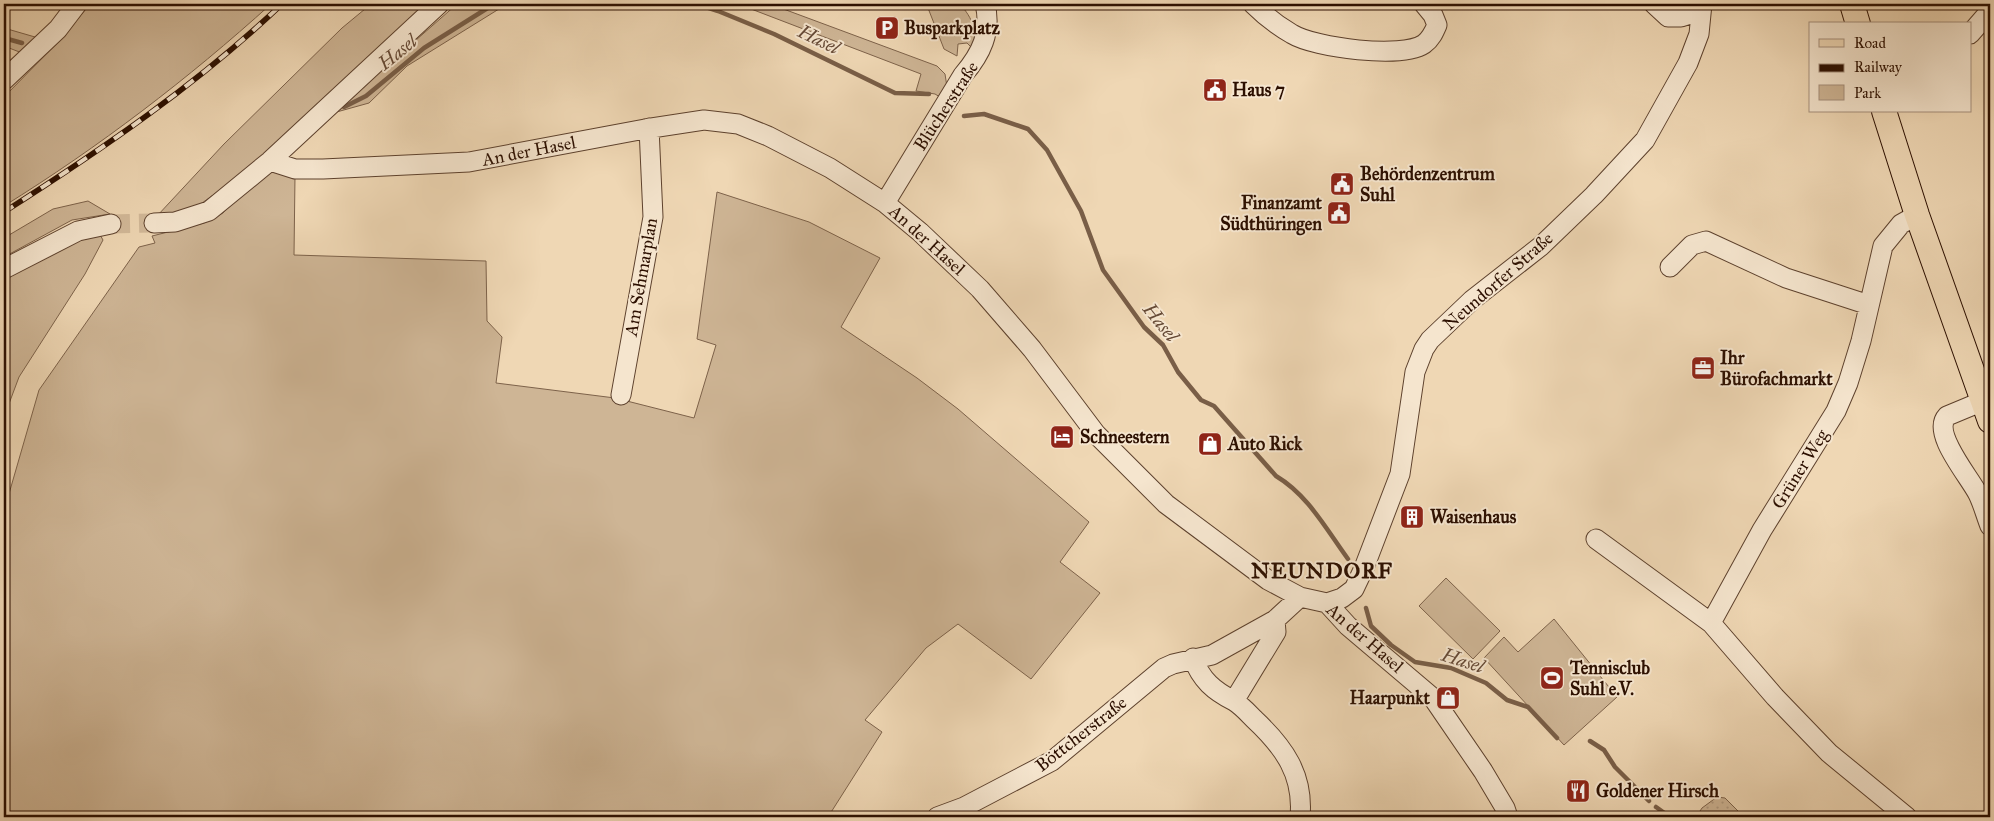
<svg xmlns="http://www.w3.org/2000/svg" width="1994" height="821" viewBox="0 0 1994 821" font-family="'IM FELL Great Primer',serif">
	<defs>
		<pattern id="park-dots" width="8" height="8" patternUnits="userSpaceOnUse" patternTransform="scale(1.25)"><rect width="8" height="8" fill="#ceb595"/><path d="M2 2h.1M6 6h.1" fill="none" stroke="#b19a7f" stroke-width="1.8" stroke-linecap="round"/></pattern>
	</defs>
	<rect width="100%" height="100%" fill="#efd7b4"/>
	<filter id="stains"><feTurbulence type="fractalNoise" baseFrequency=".004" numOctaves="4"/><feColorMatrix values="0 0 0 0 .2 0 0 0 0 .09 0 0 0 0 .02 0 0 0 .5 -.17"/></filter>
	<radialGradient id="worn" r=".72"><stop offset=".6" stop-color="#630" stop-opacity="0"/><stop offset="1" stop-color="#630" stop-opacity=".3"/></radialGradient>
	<path fill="#ceb595" stroke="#7d624a" d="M 90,4 L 271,4 C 188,79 99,147 4,206 L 4,97 L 61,39 Z
		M 371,4 L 439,4 L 270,160 L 295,176 L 294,255 L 486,261 L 487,321 L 502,337 L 496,383 L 615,398 L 694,418 L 716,345 L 697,339 L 717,192 L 809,222 L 880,258 L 841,327 L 917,378 L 958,409 L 1089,522 L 1060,562 L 1100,593 L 1031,679 L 958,624 L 926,648 L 865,720 L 882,732 L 828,817 L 4,817 L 4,511 L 39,390 L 139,247 L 155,243 L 152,236 L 204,223 L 223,213 L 268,162 L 216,193 L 195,208 L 180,215 L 157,216 L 224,144 L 342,28 Z
		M 457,4 L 507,4 L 407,66 L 369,103 L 333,113 Z
		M 738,4 L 770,4 L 937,66 L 945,74 L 947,87 L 940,97 L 935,94 L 916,91 L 921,74 Z
		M 915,4 L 960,4 C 973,19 977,30 973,49 L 967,43 L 958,44 L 957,56 L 944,49 L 928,8 Z
		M 4,28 L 35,37 L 22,53 L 4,46 Z
		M 88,201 L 110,214 L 72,220 L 4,257 L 4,238 L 53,209 Z
		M 99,233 L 103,240 L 85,274 L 19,377 L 4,417 L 4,280 L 73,242 Z
		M 1446,578 L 1500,631 L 1473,659 L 1419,606 Z
		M 1554,619 L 1617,697 L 1564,745 L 1484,658 L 1504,637 L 1518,652 Z"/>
	<path fill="url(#park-dots)" stroke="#7d624a" d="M 1717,797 L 1725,798 L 1740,813 L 1738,817 L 1696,817 L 1702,808 Z"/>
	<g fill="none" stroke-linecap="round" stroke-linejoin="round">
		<path stroke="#795e47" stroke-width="4.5" d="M 697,4 L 718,11 L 774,34 L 895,93 L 929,94
			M 4,38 L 22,43
			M 344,107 L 366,96 L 424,48 L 494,4
			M 964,116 L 984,114 L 1028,129 L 1047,150 L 1081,211 L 1103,270 L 1144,327 L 1163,345 L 1178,372 L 1201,400 L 1214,406 L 1276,476 C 1308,495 1326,529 1348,559
			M 1366,608 L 1371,626 L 1391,645 L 1415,662 L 1451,668 L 1486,683 L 1507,700 L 1528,707 L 1557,738
			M 1590,741 L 1604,750 L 1615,767 L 1649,801
			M 1656,807 L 1670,817"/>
		<path stroke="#d2b999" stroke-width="19" stroke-dasharray="19 9" stroke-linecap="butt" d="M 111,224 L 154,223"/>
		<defs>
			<path id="minor" d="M 1253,4 C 1264,15 1278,26 1292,34 C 1315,48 1402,59 1424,44 C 1431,39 1434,32 1437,25 L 1433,15 L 1424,4
				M 1654,4 L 1668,17 L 1681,17 L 1700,11
				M 1970,34 L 1990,11
				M 4,80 L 58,29 L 77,4
				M 270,161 L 295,169 L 323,169 L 469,162 L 645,129 L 704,120 L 738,124 L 768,136 L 830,168 L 885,203 L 920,232 L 980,289 L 1032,349 L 1096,434 L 1166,504 L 1268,580 L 1300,597 L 1327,603 L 1348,626 L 1433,698 L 1483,771 L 1505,808 L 1508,817
				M 885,203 L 963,75 C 981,54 992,32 985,4
				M 154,223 L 175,222 L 209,211 L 270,161 L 439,4
				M 1670,267 L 1692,245 L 1706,241 L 1786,278 L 1869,305
				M 4,269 L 78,231 L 111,224
				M 621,395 L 653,217 L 649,128
				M 1983,401 L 1947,416 C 1931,433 1969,476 1978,494 C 1983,504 1986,516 1990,526
				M 1596,539 L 1711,623
				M 1327,603 L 1342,598 L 1354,589 L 1364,568 L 1400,474 L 1415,372 L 1424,349 L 1430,340 L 1472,300 L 1541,246 L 1594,195 L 1645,140 L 1688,63 L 1699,34 L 1702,4
				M 1193,658 C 1201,680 1214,691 1234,701 L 1276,632 L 1275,620
				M 1234,701 C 1242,706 1248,713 1254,719 C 1284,747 1304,775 1300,817
				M 937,817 L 964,807 L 1052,761 L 1164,668 L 1173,664 L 1212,655 L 1275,620 L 1300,597
				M 1907,817 L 1829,753 L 1775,697 L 1711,623 L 1762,530 L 1836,411 L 1848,383 L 1861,341 L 1883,246 L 1901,224 L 1917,215"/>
			<path id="major" d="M 1852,4 L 1858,24
				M 1884,111 L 1917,215 L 1990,421"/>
		</defs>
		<use href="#minor" stroke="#5d412d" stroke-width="21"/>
		<use href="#major" stroke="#2c0f00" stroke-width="26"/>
		<use href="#minor" stroke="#f5e5ce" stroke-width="19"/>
		<use href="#major" stroke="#efd7b4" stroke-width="24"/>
		<defs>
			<path id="rail" d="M 4,212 C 101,150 198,84 282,4"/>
		</defs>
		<use href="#rail" stroke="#2c0f00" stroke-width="5.5"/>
		<use href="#rail" stroke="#f5e5ce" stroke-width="4" stroke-dasharray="11" stroke-linecap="butt"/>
	</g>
	<defs>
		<symbol id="parking-square" viewBox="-11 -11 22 22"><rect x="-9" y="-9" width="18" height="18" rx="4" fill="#8f2418" stroke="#f5e5ce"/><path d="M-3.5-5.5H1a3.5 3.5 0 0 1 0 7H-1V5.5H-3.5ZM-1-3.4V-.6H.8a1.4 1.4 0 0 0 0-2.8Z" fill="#fff"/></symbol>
		<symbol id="civic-square" viewBox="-11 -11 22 22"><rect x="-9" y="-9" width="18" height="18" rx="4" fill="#8f2418" stroke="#f5e5ce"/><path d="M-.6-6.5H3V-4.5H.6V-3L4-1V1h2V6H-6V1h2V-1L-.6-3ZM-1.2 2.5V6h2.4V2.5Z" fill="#fff"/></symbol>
		<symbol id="office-square" viewBox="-11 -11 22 22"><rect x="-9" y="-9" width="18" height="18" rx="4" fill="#8f2418" stroke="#f5e5ce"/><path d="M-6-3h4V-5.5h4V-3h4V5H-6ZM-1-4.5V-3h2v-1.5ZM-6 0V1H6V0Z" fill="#fff"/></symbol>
		<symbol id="hotel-square" viewBox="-11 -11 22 22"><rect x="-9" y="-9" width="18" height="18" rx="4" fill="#8f2418" stroke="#f5e5ce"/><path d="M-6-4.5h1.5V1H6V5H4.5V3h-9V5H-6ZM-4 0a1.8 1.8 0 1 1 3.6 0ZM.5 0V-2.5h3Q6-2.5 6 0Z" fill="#fff"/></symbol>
		<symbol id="shop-square" viewBox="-11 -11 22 22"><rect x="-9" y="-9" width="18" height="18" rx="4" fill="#8f2418" stroke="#f5e5ce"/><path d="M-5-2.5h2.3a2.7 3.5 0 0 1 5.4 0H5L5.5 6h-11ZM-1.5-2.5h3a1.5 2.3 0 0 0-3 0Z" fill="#fff"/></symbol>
		<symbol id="building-square" viewBox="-11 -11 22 22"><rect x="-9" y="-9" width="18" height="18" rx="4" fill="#8f2418" stroke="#f5e5ce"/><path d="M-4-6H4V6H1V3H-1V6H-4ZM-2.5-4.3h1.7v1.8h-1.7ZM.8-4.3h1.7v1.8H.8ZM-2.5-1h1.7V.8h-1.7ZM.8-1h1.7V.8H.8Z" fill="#fff"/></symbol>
		<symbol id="stadium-square" viewBox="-11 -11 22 22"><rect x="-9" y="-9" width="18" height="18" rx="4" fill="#8f2418" stroke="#f5e5ce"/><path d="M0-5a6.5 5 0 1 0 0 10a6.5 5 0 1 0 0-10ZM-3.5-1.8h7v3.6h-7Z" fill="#fff"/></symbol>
		<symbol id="restaurant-square" viewBox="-11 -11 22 22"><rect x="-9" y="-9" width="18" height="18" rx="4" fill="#8f2418" stroke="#f5e5ce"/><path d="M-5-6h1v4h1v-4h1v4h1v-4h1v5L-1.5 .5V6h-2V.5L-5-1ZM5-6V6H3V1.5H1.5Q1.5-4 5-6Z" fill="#fff"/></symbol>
	</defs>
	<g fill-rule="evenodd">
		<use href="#parking-square" x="873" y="14" width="28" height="28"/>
		<use href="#civic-square" x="1201" y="76" width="28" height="28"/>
		<use href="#civic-square" x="1328" y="170" width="28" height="28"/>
		<use href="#civic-square" x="1325" y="199" width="28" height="28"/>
		<use href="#office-square" x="1689" y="354" width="28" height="28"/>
		<use href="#hotel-square" x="1048" y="423" width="28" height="28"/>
		<use href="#shop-square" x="1196" y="430" width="28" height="28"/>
		<use href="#building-square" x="1398" y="503" width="28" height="28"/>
		<use href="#stadium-square" x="1538" y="664" width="28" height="28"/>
		<use href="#shop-square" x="1434" y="684" width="28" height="28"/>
		<use href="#restaurant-square" x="1564" y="777" width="28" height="28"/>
	</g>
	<g text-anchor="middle" stroke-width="4" stroke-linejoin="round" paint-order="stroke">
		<g font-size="18" font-weight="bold" fill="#2c0f00" stroke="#f5e5ce" text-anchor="start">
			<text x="904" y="34">Busparkplatz</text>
			<text x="1232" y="96">Haus 7</text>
			<text x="1360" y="180">Behördenzentrum<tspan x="1360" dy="21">Suhl</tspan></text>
			<text x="1322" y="209" text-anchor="end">Finanzamt<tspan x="1322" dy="21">Südthüringen</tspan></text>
			<text x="1720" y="364">Ihr<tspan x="1720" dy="21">Bürofachmarkt</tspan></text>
			<text x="1080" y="443">Schneestern</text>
			<text x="1228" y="450">Auto Rick</text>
			<text x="1430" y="523">Waisenhaus</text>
			<text x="1570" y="674">Tennisclub<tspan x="1570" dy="21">Suhl e.V.</tspan></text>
			<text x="1430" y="704" text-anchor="end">Haarpunkt</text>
			<text x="1596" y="797">Goldener Hirsch</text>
		</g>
		<g font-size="18" fill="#2c0f00" stroke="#f5e5ce">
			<text transform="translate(946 106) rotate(-57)" y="6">Blücherstraße</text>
			<text transform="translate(529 151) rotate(-11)" y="6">An der Hasel</text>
			<text transform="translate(927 240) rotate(42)" y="6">An der Hasel</text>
			<text transform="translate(641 277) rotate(-80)" y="6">Am Sehmarplan</text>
			<text transform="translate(1498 281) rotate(-41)" y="6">Neundorfer Straße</text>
			<text transform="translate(1800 469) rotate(-58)" y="6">Grüner Weg</text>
			<text transform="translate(1365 638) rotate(41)" y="6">An der Hasel</text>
			<text transform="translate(1081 734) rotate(-38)" y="6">Böttcherstraße</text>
		</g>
		<g font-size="19" font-style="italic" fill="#664a36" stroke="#f5e5ce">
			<text transform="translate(819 39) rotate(26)" y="7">Hasel</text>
			<text transform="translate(397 52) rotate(-39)" y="7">Hasel</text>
			<text transform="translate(1161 322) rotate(51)" y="7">Hasel</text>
			<text transform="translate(1463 660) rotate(18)" y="7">Hasel</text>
		</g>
		<g font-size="22" font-weight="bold" letter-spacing="1" fill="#2c0f00" stroke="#f5e5ce">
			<text x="1322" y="578">NEUNDORF</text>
		</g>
	</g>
	<rect width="1994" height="821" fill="none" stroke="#efd7b4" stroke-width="20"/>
	<rect x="5" y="5" width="1984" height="811" fill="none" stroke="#2c0f00" stroke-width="2.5"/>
	<rect x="10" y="10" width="1974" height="801" fill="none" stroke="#2c0f00"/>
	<rect x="1809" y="22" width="162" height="90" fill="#f5e5ce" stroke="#a58f7c"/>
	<rect x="1819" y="39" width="25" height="8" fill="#efd7b4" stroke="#a58f7c"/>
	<text x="1854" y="48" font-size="15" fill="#2c0f00">Road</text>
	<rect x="1819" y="64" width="25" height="8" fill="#2c0f00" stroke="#a58f7c"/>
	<text x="1854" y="72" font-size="15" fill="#2c0f00">Railway</text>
	<rect x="1819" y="85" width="25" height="15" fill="#ceb595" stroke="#a58f7c"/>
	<text x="1854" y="98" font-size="15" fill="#2c0f00">Park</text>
	<rect width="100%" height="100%" filter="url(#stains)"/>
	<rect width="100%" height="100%" fill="url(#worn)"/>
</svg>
